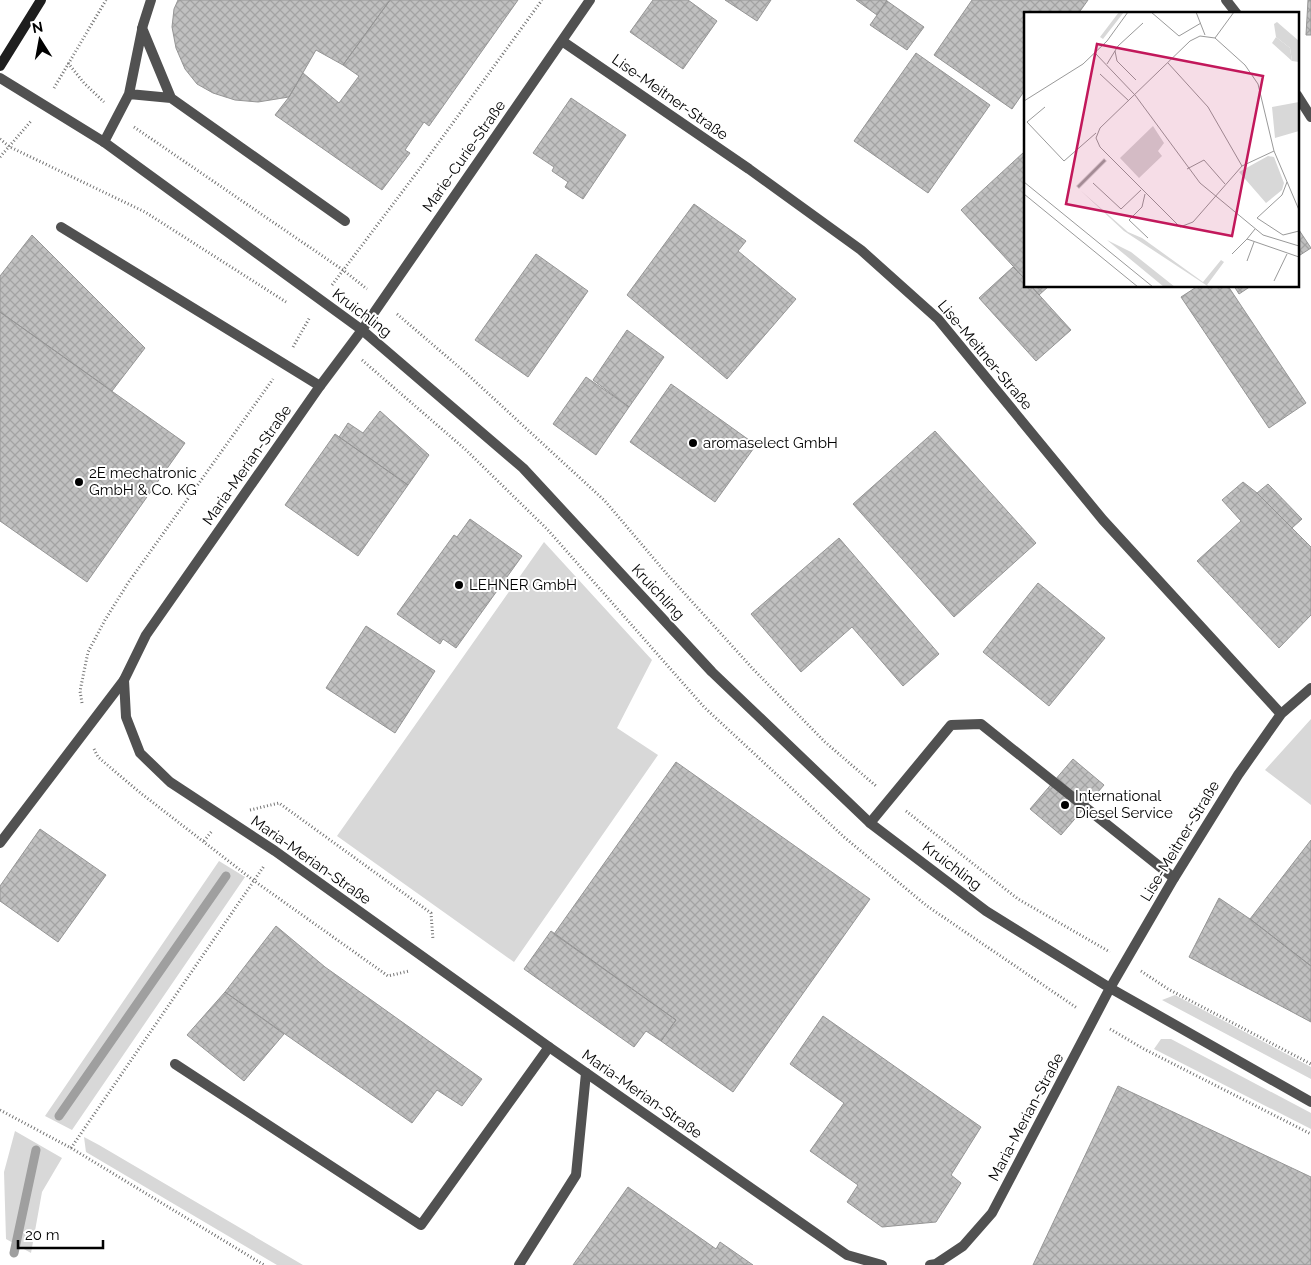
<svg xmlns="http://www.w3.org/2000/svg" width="1311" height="1265" viewBox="0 0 1311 1265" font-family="Raleway,sans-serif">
	<defs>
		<pattern id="building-cross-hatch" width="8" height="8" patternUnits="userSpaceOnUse" patternTransform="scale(1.25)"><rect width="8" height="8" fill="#c0c0c0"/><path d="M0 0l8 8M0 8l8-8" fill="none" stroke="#a3a3a3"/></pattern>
	</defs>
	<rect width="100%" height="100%" fill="#fff"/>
	<path fill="#d8d8d8" d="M 544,542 L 652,660 L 617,728 L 658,755 L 514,962 L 337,836 Z
		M 1311,719 L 1311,805 L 1265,770 Z
		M 219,861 L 245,877 L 72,1130 L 45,1116 Z
		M 1175,995 L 1311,1067 L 1311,1079 L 1162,1000 Z
		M 1161,1039 L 1171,1039 L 1311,1113 L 1311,1129 L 1154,1049 Z
		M 15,1131 L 62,1158 L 42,1192 L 31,1253 L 6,1239 L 4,1172 Z
		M 84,1137 L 99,1145 L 303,1265 L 277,1265 L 86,1152 Z"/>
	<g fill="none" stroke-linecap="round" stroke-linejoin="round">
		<path stroke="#9f9f9f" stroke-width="9" d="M 59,1116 L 226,876
			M 14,1253 L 36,1150"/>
	</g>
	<path fill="url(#building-cross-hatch)" stroke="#959595" d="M 178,0 L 390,0 L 343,65 L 316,50 L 289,97 L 258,102 L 235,100 L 213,93 L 197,84 L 185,69 L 176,48 L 172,27 L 174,9 Z
		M 390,0 L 518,0 L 429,126 L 424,122 L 405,150 L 410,153 L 382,190 L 275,115 L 289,97 L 303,73 L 339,103 L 359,76 L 343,65 Z
		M 653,0 L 688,0 L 717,21 L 683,69 L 630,32 Z
		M 725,0 L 771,0 L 757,21 Z
		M 856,0 L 887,0 L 877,15 Z
		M 972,0 L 1088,0 L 1078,14 L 1025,14 L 1025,90 L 1012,109 L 934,55 Z
		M 1308,0 L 1311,0 L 1311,35 L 1306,35 Z
		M 887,1 L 924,27 L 907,50 L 870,25 Z
		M 916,53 L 990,105 L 928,193 L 854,141 Z
		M 571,98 L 626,135 L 583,199 L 565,187 L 568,182 L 552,171 L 554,167 L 533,153 Z
		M 1024,152 L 1025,152 L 1025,279 L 961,210 Z
		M 694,204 L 746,241 L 738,251 L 796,299 L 727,379 L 627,295 Z
		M 1297,227 L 1311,248 L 1297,257 Z
		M 32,235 L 145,348 L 112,391 L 0,312 L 0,276 Z
		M 536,254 L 588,291 L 528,377 L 475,340 Z
		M 1013,267 L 1025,279 L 1025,286 L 1031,286 L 1071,330 L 1036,361 L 979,298 Z
		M 1031,286 L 1049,286 L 1039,295 Z
		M 1198,286 L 1228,286 L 1306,403 L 1269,428 L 1181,297 Z
		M 1234,286 L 1251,286 L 1239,294 Z
		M 0,312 L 185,443 L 87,582 L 0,521 Z
		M 627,330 L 664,357 L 629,407 L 593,380 Z
		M 586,377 L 629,407 L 596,455 L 553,424 Z
		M 671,384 L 756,445 L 715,502 L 630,442 Z
		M 380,411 L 429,455 L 408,485 L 339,437 L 348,423 L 363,433 Z
		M 935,431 L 1036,543 L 954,617 L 853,504 Z
		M 335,434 L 408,485 L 358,556 L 285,505 Z
		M 1243,482 L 1257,493 L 1311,547 L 1311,615 L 1279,648 L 1197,561 L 1241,521 L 1222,500 Z
		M 1268,484 L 1302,519 L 1292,528 L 1257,493 Z
		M 470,519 L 522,556 L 456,648 L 443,639 L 440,644 L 397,614 L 454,535 L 457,537 Z
		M 839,538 L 939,654 L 903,686 L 852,627 L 801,672 L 751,614 Z
		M 1038,583 L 1105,638 L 1049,706 L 983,652 Z
		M 366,626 L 435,671 L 395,733 L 326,688 Z
		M 1073,759 L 1104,785 L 1061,835 L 1030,809 Z
		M 676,762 L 870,899 L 733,1092 L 661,1041 L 676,1020 L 554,934 Z
		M 40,829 L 106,875 L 58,942 L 0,901 L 0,886 Z
		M 1311,840 L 1311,966 L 1250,919 Z
		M 1219,898 L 1250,919 L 1311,966 L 1311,1022 L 1189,957 Z
		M 276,926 L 325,967 L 482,1079 L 462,1106 L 437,1090 L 412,1123 L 225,992 Z
		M 551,931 L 676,1020 L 661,1041 L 646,1031 L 634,1047 L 524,969 Z
		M 225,992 L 284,1034 L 244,1081 L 187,1035 Z
		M 823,1016 L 981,1127 L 951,1175 L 961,1183 L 936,1222 L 882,1227 L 847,1202 L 858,1185 L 810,1151 L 844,1103 L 790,1064 Z
		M 1118,1086 L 1311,1177 L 1311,1265 L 1033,1265 Z
		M 628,1187 L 716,1249 L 720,1242 L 753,1265 L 573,1265 Z"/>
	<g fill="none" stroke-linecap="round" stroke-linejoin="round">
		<path stroke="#737373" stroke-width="3" stroke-dasharray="1 2.5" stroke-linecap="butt" d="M 68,63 L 84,83 L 104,102
			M 54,88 L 106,0
			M 134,127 L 343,270 L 367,289
			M 0,139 L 10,147 L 145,212 L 286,302
			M 0,157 L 32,120
			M 332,285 L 418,171 L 542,0
			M 397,314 L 466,373 L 605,501 L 666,573 L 753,669 L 825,742 L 876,786
			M 293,347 L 310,317
			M 362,360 L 466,450 L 547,529 L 704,707 L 844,837 L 927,906 L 1077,1008
			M 82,703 L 80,691 L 88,652 L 105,620 L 128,583 L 273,379
			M 94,749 L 98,757 L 138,791 L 253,880 L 388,976 L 409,971
			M 250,810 L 279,803 L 431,913 L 433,940
			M 906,811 L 1018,899 L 1110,952
			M 204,841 L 212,831
			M 1141,971 L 1168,989 L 1311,1064
			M 1110,1029 L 1144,1049 L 1311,1134
			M 0,1110 L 71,1148 L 264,1265
			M 71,1148 L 264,866"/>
		<path stroke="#515151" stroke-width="10" d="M 142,28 L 171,98 L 345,221
			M 129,94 L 171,98
			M 104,142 L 129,94 L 143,25 L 151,0
			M 61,227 L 320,386
			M 870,823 L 951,725 L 981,724 L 1174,878
			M 0,843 L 124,680
			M 175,1064 L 421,1225 L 549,1047
			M 519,1265 L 576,1175 L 586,1073"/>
		<path stroke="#515151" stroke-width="10" d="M 590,0 L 362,330 L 320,386 L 146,635 L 124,680 L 126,717 L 140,753 L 170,782 L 275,851 L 549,1047 L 847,1255 L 882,1265
			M 1226,0 L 1237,14
			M 562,41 L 749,169 L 861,250 L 938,319 L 1103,520 L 1281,714
			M 0,78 L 104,142 L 362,330 L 523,468 L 712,672 L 870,823 L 986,911 L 1110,988 L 1311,1102
			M 1297,95 L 1311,117
			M 930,1265 L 936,1264 L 963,1246 L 992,1213 L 1110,988 L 1174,878 L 1238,775 L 1281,714 L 1311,688"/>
		<path stroke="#1e1e1e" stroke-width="10" d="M 0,66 L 41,0"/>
	</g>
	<g fill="#000" stroke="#fff" stroke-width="2">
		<circle cx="693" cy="443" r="5"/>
		<circle cx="79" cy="482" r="5"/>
		<circle cx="459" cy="585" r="5"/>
		<circle cx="1065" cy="805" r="5"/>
	</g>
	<g text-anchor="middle" stroke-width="4" stroke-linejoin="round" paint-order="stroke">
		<g font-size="15" fill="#000" stroke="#fff">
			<text transform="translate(670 97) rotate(35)" y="5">Lise-Meitner-Straße</text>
			<text transform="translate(464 156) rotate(-55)" y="5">Marie-Curie-Straße</text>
			<text transform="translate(362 313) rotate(37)" y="5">Kruichling</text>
			<text transform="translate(985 355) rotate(50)" y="5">Lise-Meitner-Straße</text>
			<text transform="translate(247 465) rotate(-55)" y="5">Maria-Merian-Straße</text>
			<text transform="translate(658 592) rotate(47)" y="5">Kruichling</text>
			<text transform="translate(1180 841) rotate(-59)" y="5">Lise-Meitner-Straße</text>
			<text transform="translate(311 860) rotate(35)" y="5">Maria-Merian-Straße</text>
			<text transform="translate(952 866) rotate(37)" y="5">Kruichling</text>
			<text transform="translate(642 1094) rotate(35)" y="5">Maria-Merian-Straße</text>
			<text transform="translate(1026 1117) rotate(-62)" y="5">Maria-Merian-Straße</text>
		</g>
		<g font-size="15" fill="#000" stroke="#fff" text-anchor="start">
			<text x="703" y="448">aromaselect GmbH</text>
			<text x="89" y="478">2E mechatronic<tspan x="89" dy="17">GmbH &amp; Co. KG</tspan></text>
			<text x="469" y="590">LEHNER GmbH</text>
			<text x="1075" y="801">International<tspan x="1075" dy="17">Diesel Service</tspan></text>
		</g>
	</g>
	<g transform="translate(1024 12)">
		<rect width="275" height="275" fill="#fff"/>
		<path d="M 95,0 L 100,0 L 79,27 L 76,25 ZM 252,25 L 266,36 L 268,49 L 248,31 ZM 275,90 L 275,119 L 251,126 L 248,95 ZM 129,114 L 140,131 L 134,139 L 138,144 L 115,166 L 96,146 ZM 244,144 L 250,145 L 260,171 L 258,178 L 242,191 L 215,160 ZM 80,146 L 83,149 L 55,177 L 52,174 ZM 56,178 L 104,220 L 118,226 L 179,270 L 197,248 L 200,250 L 183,273 L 185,275 L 100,219 ZM 83,228 L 107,240 L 151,275 L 140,275 Z" fill="#d8d8d8"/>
		<path d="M 253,10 L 275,29 L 275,50 L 268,49 L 266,36 L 252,25 L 250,12 Z" fill="#d8d8d8"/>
		<path fill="none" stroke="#9f9f9f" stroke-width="2.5" d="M 54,175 L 81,148"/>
		<path fill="none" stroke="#999" stroke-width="1" d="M 127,0 L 155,24 L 177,11M 172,0 L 181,23M 191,26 L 210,0M 91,39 L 93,49 L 112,68M 71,41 L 111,83 L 176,171 L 239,223 L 275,234M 144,51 L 184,95 L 218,154M 83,52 L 94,34 L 119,11M 76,62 L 105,89M 0,89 L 59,52 L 83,29 L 104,0M 21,95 L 3,110 L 40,149 L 72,121M 250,139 L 218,154 L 169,210 L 156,215 L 76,135 L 72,126 L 76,116 L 166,29 L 176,24 L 191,26 L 221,53 L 234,72 L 250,139 L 275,198M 163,157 L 180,148 L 201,172M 0,170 L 129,275M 263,170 L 258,183 L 233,206 L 259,223 L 275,219M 69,171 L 97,197 L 117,178M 0,182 L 114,275M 121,182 L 118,195 L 105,208 L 124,226M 231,217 L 223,227 L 275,245M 208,242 L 223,227M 223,249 L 230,230M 250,269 L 263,242"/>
		<path fill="#c2185b" fill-opacity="0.15" stroke="#c2185b" stroke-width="2.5" d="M 73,32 L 239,64 L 208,224 L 42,192 Z"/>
		<rect width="275" height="275" fill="none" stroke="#000" stroke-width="2.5"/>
	</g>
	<g transform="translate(40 40) rotate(349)" stroke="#ffffff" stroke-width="4" paint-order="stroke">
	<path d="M0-4L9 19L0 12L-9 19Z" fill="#000000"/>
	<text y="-8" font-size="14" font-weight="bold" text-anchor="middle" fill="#000000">N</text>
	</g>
	<path d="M18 1240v8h85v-8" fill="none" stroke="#000000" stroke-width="2.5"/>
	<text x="25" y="1240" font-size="15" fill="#000000" stroke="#ffffff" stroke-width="4" paint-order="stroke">20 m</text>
</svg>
